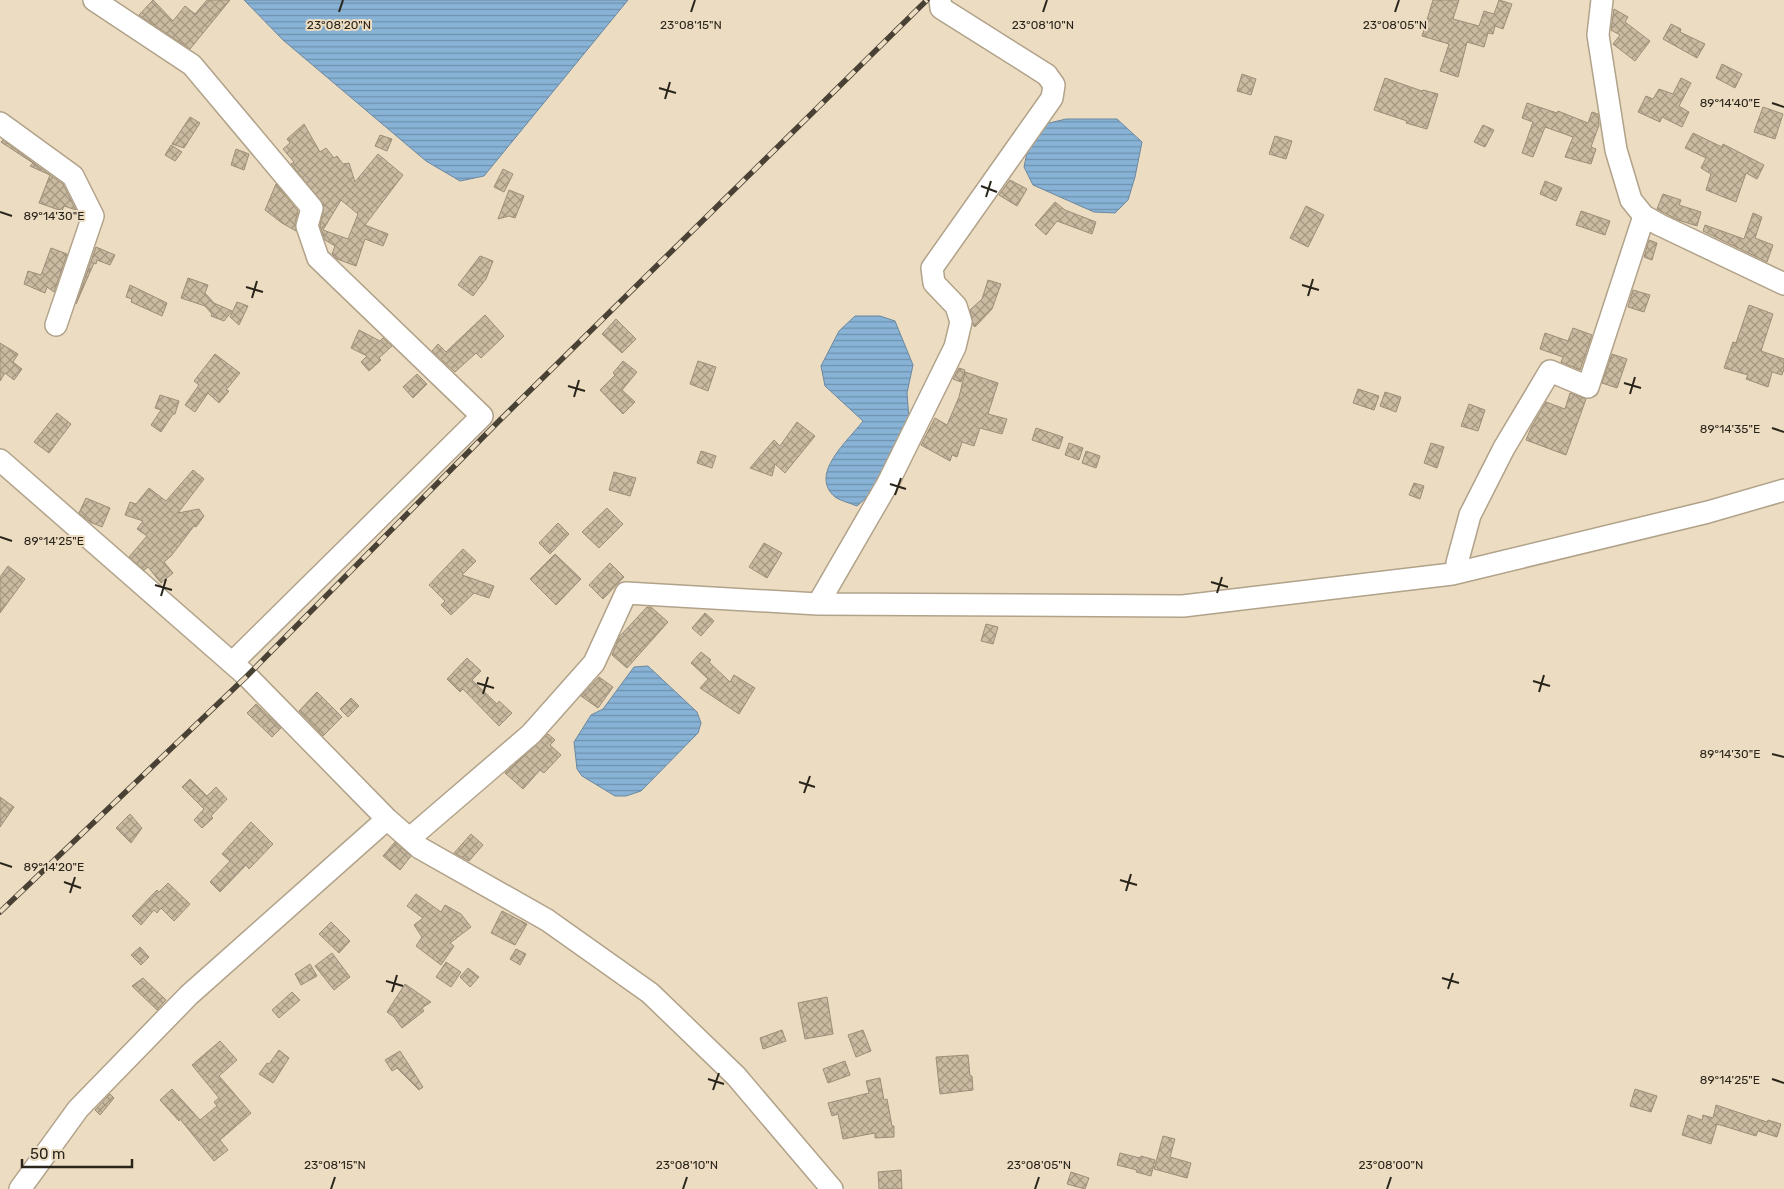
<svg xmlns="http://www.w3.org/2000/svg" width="1784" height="1189" viewBox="0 0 1784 1189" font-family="Rubik,sans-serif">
	<defs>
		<pattern id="water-rules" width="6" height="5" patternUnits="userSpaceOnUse" patternTransform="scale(1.25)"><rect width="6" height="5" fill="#88b3d6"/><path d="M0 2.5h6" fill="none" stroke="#6f91ad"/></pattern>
		<pattern id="building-cross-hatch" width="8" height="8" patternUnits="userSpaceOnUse" patternTransform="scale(1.25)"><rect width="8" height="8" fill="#c9baa1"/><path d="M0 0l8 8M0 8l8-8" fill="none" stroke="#a39782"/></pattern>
	</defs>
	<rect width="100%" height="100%" fill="#ecdcc2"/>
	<path fill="url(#water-rules)" stroke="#6c889e" d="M 244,0 L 628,0 L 484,176 L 460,181 L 426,161 L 283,40 Z
		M 1066,119 L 1117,119 L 1142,142 L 1135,177 L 1128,200 L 1115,213 L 1094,212 L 1033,185 L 1024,167 L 1029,143 L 1045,124 Z
		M 855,316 L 880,316 L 895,321 L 913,365 L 907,393 L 909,419 L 885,481 L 857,506 C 850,503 841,501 835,497 C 808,474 849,440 863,421 L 825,386 L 821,366 L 839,331 Z
		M 648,666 L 697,712 L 701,723 L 698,733 L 641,791 L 626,796 L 615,796 L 582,776 L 577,769 L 574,742 L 591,715 L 603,709 L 634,667 Z"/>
	<path fill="url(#building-cross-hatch)" stroke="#9d8e77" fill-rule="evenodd" d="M 153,0 L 173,21 L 185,6 L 195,14 L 207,0 L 230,0 L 190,49 L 139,15 Z
		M 1433,0 L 1459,0 L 1453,19 L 1479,26 L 1484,11 L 1494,14 L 1499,0 L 1512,4 L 1503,29 L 1495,26 L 1493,34 L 1488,33 L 1484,47 L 1467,42 L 1458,77 L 1440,71 L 1449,44 L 1422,36 Z
		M 1614,9 L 1628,17 L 1625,22 L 1650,41 L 1635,61 L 1613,44 L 1620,35 L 1611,30 Z
		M 1671,24 L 1681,29 L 1680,32 L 1705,44 L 1697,58 L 1663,39 Z
		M 1722,64 L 1742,74 L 1735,88 L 1716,78 Z
		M 1242,74 L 1256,79 L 1251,95 L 1237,91 Z
		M 1385,78 L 1422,91 L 1423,90 L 1438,94 L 1427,129 L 1406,123 L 1407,121 L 1374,110 Z
		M 1681,78 L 1691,83 L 1679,106 L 1689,112 L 1682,127 L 1662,117 L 1660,122 L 1638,112 L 1646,96 L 1653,99 L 1659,89 L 1673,94 Z
		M 1527,103 L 1557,113 L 1558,111 L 1588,123 L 1592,112 L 1598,114 L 1599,125 L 1591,147 L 1596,149 L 1591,164 L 1565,157 L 1573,137 L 1545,127 L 1533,157 L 1522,153 L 1533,122 L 1522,118 Z
		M 1763,107 L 1783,114 L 1775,139 L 1754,132 Z
		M 190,117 L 200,123 L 184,148 L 172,144 Z
		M 304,124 L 320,152 L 326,148 L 334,158 L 337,156 L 343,164 L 349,163 L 355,182 L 378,154 L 403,175 L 365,225 L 388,234 L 383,246 L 365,239 L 356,266 L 337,259 L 332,254 L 335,246 L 325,240 L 320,226 L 324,205 L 291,164 L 294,162 L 283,149 L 290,143 L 287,139 ZM 341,200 L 358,214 L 348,239 L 323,230 Z
		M 1483,125 L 1494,130 L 1485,147 L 1474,142 Z
		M 1693,133 L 1722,147 L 1723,144 L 1764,165 L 1757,179 L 1746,173 L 1736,202 L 1706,190 L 1711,174 L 1701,168 L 1706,158 L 1685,148 Z
		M 380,135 L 392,139 L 387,151 L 375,146 Z
		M 1275,136 L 1292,141 L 1286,159 L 1269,154 Z
		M 3,140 L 50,175 L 30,166 L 33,163 L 1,142 Z
		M 171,145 L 182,152 L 175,161 L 165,155 Z
		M 236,149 L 249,154 L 244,170 L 231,165 Z
		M 503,169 L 513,174 L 504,192 L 494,187 Z
		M 50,175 L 63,184 L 76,210 L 64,206 L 62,211 L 39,203 Z
		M 1010,180 L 1027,189 L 1017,206 L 999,195 Z
		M 1545,181 L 1562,188 L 1556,201 L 1540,194 Z
		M 276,184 L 298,211 L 295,223 L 296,231 L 282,223 L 265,210 Z
		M 509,190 L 524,196 L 515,218 L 509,216 L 498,219 Z
		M 1663,194 L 1681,200 L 1679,205 L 1701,212 L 1697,226 L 1678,220 L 1657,209 Z
		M 1055,202 L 1065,210 L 1096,222 L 1092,234 L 1057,221 L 1046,235 L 1035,225 Z
		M 1306,206 L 1324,215 L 1308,247 L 1290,238 Z
		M 1581,211 L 1610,221 L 1605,235 L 1576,225 Z
		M 1753,213 L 1762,217 L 1755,238 L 1773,245 L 1767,262 L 1703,231 L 1705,225 L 1744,239 Z
		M 1649,240 L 1657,243 L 1652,260 L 1644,257 Z
		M 96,247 L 115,255 L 110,265 L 97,260 L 96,264 L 94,263 L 76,304 Z
		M 51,248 L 67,254 L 54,292 L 47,287 L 45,293 L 24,284 L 28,271 L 41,275 Z
		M 480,256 L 493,261 L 486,279 L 473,296 L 458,285 Z
		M 188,278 L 208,285 L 205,293 L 214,303 L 232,311 L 224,321 L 211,316 L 212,314 L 205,306 L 181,298 Z
		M 988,280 L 1001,284 L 992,309 L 975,327 L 973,325 L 970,310 L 982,299 Z
		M 130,285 L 167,303 L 162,316 L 131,302 L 132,299 L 126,297 Z
		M 1633,290 L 1650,295 L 1644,312 L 1628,307 Z
		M 237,302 L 248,306 L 239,325 L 230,317 Z
		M 1749,305 L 1773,314 L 1761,351 L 1784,359 L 1784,369 L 1782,375 L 1772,372 L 1768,387 L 1746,379 L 1748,375 L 1724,368 L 1733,342 L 1736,343 Z
		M 485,315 L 504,336 L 481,358 L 476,353 L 455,372 L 432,351 L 438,344 L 446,352 Z
		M 616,319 L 636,339 L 622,353 L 602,334 Z
		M 1573,328 L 1592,335 L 1580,370 L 1561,362 L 1563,357 L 1540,349 L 1545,333 L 1568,341 Z
		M 359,330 L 380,341 L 383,338 L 392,346 L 379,358 L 381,360 L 369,371 L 361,362 L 367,356 L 351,348 Z
		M 0,343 L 18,354 L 13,362 L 22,369 L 14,380 L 5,373 L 0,381 Z
		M 215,354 L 240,373 L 226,390 L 229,391 L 219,403 L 208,393 L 195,412 L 185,405 L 199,385 L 194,381 Z
		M 1612,354 L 1627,359 L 1617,388 L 1602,383 Z
		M 623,361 L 637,372 L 622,390 L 635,402 L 623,414 L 600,390 L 615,375 L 613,373 Z
		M 698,361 L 716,367 L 708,391 L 690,384 Z
		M 959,368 L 965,370 L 961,382 L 953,379 Z
		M 965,372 L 998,383 L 988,414 L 1007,419 L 1002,434 L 980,428 L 974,446 L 962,442 L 957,457 L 952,455 L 950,461 L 921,445 L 935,418 L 947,425 L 959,397 Z
		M 417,374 L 427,384 L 413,398 L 403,387 Z
		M 1358,389 L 1379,396 L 1374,410 L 1353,403 Z
		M 1385,392 L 1401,397 L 1396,412 L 1380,406 Z
		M 1570,393 L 1586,399 L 1566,455 L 1526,440 L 1531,428 L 1546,402 L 1565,409 Z
		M 160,395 L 179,401 L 175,414 L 173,414 L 161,432 L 151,425 L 161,410 L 155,408 Z
		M 1469,404 L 1485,410 L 1478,431 L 1461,426 Z
		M 57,413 L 71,424 L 49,453 L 34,442 Z
		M 797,422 L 815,436 L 785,473 L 775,464 L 772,476 L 750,468 L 774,440 L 780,446 Z
		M 1036,428 L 1063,437 L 1059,449 L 1032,440 Z
		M 1069,443 L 1083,448 L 1079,460 L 1065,455 Z
		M 1431,443 L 1444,447 L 1437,468 L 1424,463 Z
		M 701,451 L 716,456 L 712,468 L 697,463 Z
		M 1086,451 L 1100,456 L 1096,468 L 1082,463 Z
		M 193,470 L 204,479 L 178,513 L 199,509 L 204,516 L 196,527 L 194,526 L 171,556 L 164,562 L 173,573 L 161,583 L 148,567 L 144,570 L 129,557 L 147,536 L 137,529 L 143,521 L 125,515 L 130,502 L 136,504 L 149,488 L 166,501 Z
		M 614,472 L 636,478 L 630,496 L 609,490 Z
		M 1414,483 L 1424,486 L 1420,499 L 1409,495 Z
		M 86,498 L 110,508 L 102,527 L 90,522 L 79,513 Z
		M 607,508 L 623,524 L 599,548 L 582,532 Z
		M 558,523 L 569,534 L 550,554 L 539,543 Z
		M 764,543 L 782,553 L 767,578 L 749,567 Z
		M 463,549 L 476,561 L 462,575 L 494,586 L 489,598 L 474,593 L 451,615 L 441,605 L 445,601 L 429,585 Z
		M 555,554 L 581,579 L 556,605 L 530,579 Z
		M 610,563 L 624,577 L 603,599 L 589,585 Z
		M 8,566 L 25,579 L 0,613 L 0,577 Z
		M 647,607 L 651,607 L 668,622 L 627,668 L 612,655 L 619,637 Z
		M 705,613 L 714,621 L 701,636 L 692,628 Z
		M 986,624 L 998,627 L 993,644 L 981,641 Z
		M 701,652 L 711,660 L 709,662 L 730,682 L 734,675 L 755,688 L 739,714 L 700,688 L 708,679 L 691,663 Z
		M 467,658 L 481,671 L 472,680 L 497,704 L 499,701 L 512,713 L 499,726 L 463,689 L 460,692 L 447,679 Z
		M 599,677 L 613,687 L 598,708 L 581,696 Z
		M 317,692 L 342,717 L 323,736 L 299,711 Z
		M 351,698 L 359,706 L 348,717 L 340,709 Z
		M 256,704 L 281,728 L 272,737 L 247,713 Z
		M 548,734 L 555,740 L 550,745 L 561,755 L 544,773 L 540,770 L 523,789 L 505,773 Z
		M 190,779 L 207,796 L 216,787 L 227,799 L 211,816 L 213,818 L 202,828 L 194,820 L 204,809 L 182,787 Z
		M 0,797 L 14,807 L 0,827 Z
		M 130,814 L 142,828 L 131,843 L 116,828 Z
		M 251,822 L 273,844 L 249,869 L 246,865 L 220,892 L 210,882 L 230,861 L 222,854 Z
		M 471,834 L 483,845 L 469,861 L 454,853 Z
		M 395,842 L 411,856 L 400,870 L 383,856 Z
		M 168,883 L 190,904 L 174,921 L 161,908 L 157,913 L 154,910 L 141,925 L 132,916 L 157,890 L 159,892 Z
		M 416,894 L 441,912 L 445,905 L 461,914 L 471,927 L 450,943 L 454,946 L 441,965 L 416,946 L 422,937 L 414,925 L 423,918 L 407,906 Z
		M 502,911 L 527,924 L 515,945 L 491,933 Z
		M 331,922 L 350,941 L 339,953 L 319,934 Z
		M 140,947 L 149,957 L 141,965 L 131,955 Z
		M 516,949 L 526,954 L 520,965 L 510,959 Z
		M 332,953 L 350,977 L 334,990 L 315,966 Z
		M 446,962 L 461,972 L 451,987 L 436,977 Z
		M 310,964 L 317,976 L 301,985 L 295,974 Z
		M 468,968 L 479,977 L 470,987 L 460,977 Z
		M 143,978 L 166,1000 L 157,1010 L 132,986 Z
		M 405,984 L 431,1002 L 422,1008 L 424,1011 L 402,1028 L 394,1017 L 387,1012 Z
		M 292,992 L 300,1000 L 279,1018 L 272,1010 Z
		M 827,997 L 833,1034 L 805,1039 L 798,1003 Z
		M 782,1030 L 786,1041 L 763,1049 L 760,1038 Z
		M 863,1030 L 871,1051 L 856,1057 L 848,1035 Z
		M 220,1041 L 237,1060 L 219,1076 L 251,1113 L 220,1140 L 228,1150 L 214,1161 L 180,1119 L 179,1121 L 160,1100 L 172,1089 L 200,1120 L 217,1106 L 214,1102 L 219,1098 L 192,1065 Z
		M 279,1050 L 289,1058 L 273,1083 L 259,1074 L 267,1063 L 269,1064 Z
		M 400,1051 L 423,1087 L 419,1090 L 397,1068 L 392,1071 L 385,1060 Z
		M 968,1055 L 970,1076 L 972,1076 L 973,1090 L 940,1094 L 936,1057 Z
		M 845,1061 L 850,1075 L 828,1083 L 823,1069 Z
		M 880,1078 L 884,1100 L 887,1099 L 892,1126 L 894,1126 L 894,1137 L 875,1138 L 875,1133 L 843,1139 L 838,1114 L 832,1116 L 828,1103 L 869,1093 L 866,1081 Z
		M 1635,1089 L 1657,1096 L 1651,1112 L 1630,1106 Z
		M 110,1094 L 114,1098 L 100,1115 L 95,1110 Z
		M 1716,1105 L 1767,1122 L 1768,1120 L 1781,1124 L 1777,1137 L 1758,1131 L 1756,1136 L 1717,1124 L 1711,1144 L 1682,1135 L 1688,1115 L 1702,1120 L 1703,1115 L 1713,1118 Z
		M 1163,1136 L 1175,1139 L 1170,1157 L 1191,1163 L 1187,1178 L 1154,1169 Z
		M 1120,1153 L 1140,1158 L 1141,1156 L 1155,1160 L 1151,1176 L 1136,1172 L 1137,1170 L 1117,1165 Z
		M 901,1170 L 902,1189 L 879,1189 L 878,1172 Z
		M 1071,1172 L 1089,1178 L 1085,1189 L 1067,1184 Z"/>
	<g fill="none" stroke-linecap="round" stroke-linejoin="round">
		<defs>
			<path id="minor" d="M 94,0 L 192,65 L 312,208 L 307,226 L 318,258 L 482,416 L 232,663
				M 1602,0 L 1598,35 L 1616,150 L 1631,200 L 1644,216 L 1660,225 L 1784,284
				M 0,123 L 73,176 L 93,216 L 56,325
				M 0,460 L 247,676 L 387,819 L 420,848 L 547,920 L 650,993 L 736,1076 L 832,1189
				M 1457,563 L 1470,515 L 1504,448 L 1550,371 L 1588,387 L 1644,216
				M 818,604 L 888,483 L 955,347 L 961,322 L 956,306 L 934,283 L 932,268 L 1052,98 L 1054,85 L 1047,75 L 941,8 L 940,0
				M 410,838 L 531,734 L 594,663 L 626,593 L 818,604 L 1183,606 L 1452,574 L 1708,512 L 1784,490
				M 20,1189 L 78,1109 L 189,995 L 387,819"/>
		</defs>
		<use href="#minor" stroke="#b1a28a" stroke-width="24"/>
		<use href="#minor" stroke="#fff" stroke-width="21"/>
		<defs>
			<path id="rail" d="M 0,912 L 247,676 L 497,423 L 927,0"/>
		</defs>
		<use href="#rail" stroke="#484134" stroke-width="5.5"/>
		<use href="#rail" stroke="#ecdcc2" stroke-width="4" stroke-dasharray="11" stroke-linecap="butt"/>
	</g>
	<path fill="none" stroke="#2a251b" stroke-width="2" d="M 339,12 L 343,0M 691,12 L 695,0M 1043,12 L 1047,0M 1395,12 L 1399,0M 659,88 L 676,93M 665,99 L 670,82M 1772,103 L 1784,107M 981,186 L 997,192M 986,197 L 991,181M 0,212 L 12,216M 1302,285 L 1319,290M 246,287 L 263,292M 1308,296 L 1313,279M 252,298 L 257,281M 1624,383 L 1641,388M 568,386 L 585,391M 1630,394 L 1635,377M 574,397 L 579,380M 1772,428 L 1784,432M 890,484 L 906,489M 895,495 L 901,478M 0,537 L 12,541M 1211,582 L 1228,587M 155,585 L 172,590M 1217,593 L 1222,577M 161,596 L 166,579M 1533,681 L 1550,686M 477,683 L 494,688M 1539,692 L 1544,675M 483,694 L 488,677M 1772,754 L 1784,757M 799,782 L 815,787M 804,793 L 810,776M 0,863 L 12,867M 1120,880 L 1137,885M 64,882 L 81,888M 1126,891 L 1131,874M 70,893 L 75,877M 1442,978 L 1459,983M 386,981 L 403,986M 1448,989 L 1453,973M 392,992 L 397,975M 708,1079 L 724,1084M 1772,1079 L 1784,1083M 713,1090 L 719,1073M 331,1189 L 335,1177M 683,1189 L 687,1177M 1035,1189 L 1039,1177M 1387,1189 L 1391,1177"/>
	<g font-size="12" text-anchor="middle" fill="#2a251b" stroke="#ecdcc2" stroke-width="4" stroke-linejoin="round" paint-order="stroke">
		<text x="339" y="29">23°08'20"N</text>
		<text x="691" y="29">23°08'15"N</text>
		<text x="1043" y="29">23°08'10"N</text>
		<text x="1395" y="29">23°08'05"N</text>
		<text x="1730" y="107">89°14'40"E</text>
		<text x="54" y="220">89°14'30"E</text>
		<text x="1730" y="433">89°14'35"E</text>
		<text x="54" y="545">89°14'25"E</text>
		<text x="1730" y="758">89°14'30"E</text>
		<text x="54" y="871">89°14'20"E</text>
		<text x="1730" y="1084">89°14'25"E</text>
		<text x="335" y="1169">23°08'15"N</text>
		<text x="687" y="1169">23°08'10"N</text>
		<text x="1039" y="1169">23°08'05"N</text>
		<text x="1391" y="1169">23°08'00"N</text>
	</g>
	<path d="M22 1159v8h110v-8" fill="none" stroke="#2a251b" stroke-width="2.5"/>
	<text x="30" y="1159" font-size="15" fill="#2a251b" stroke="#ecdcc2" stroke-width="4" paint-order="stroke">50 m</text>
</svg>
